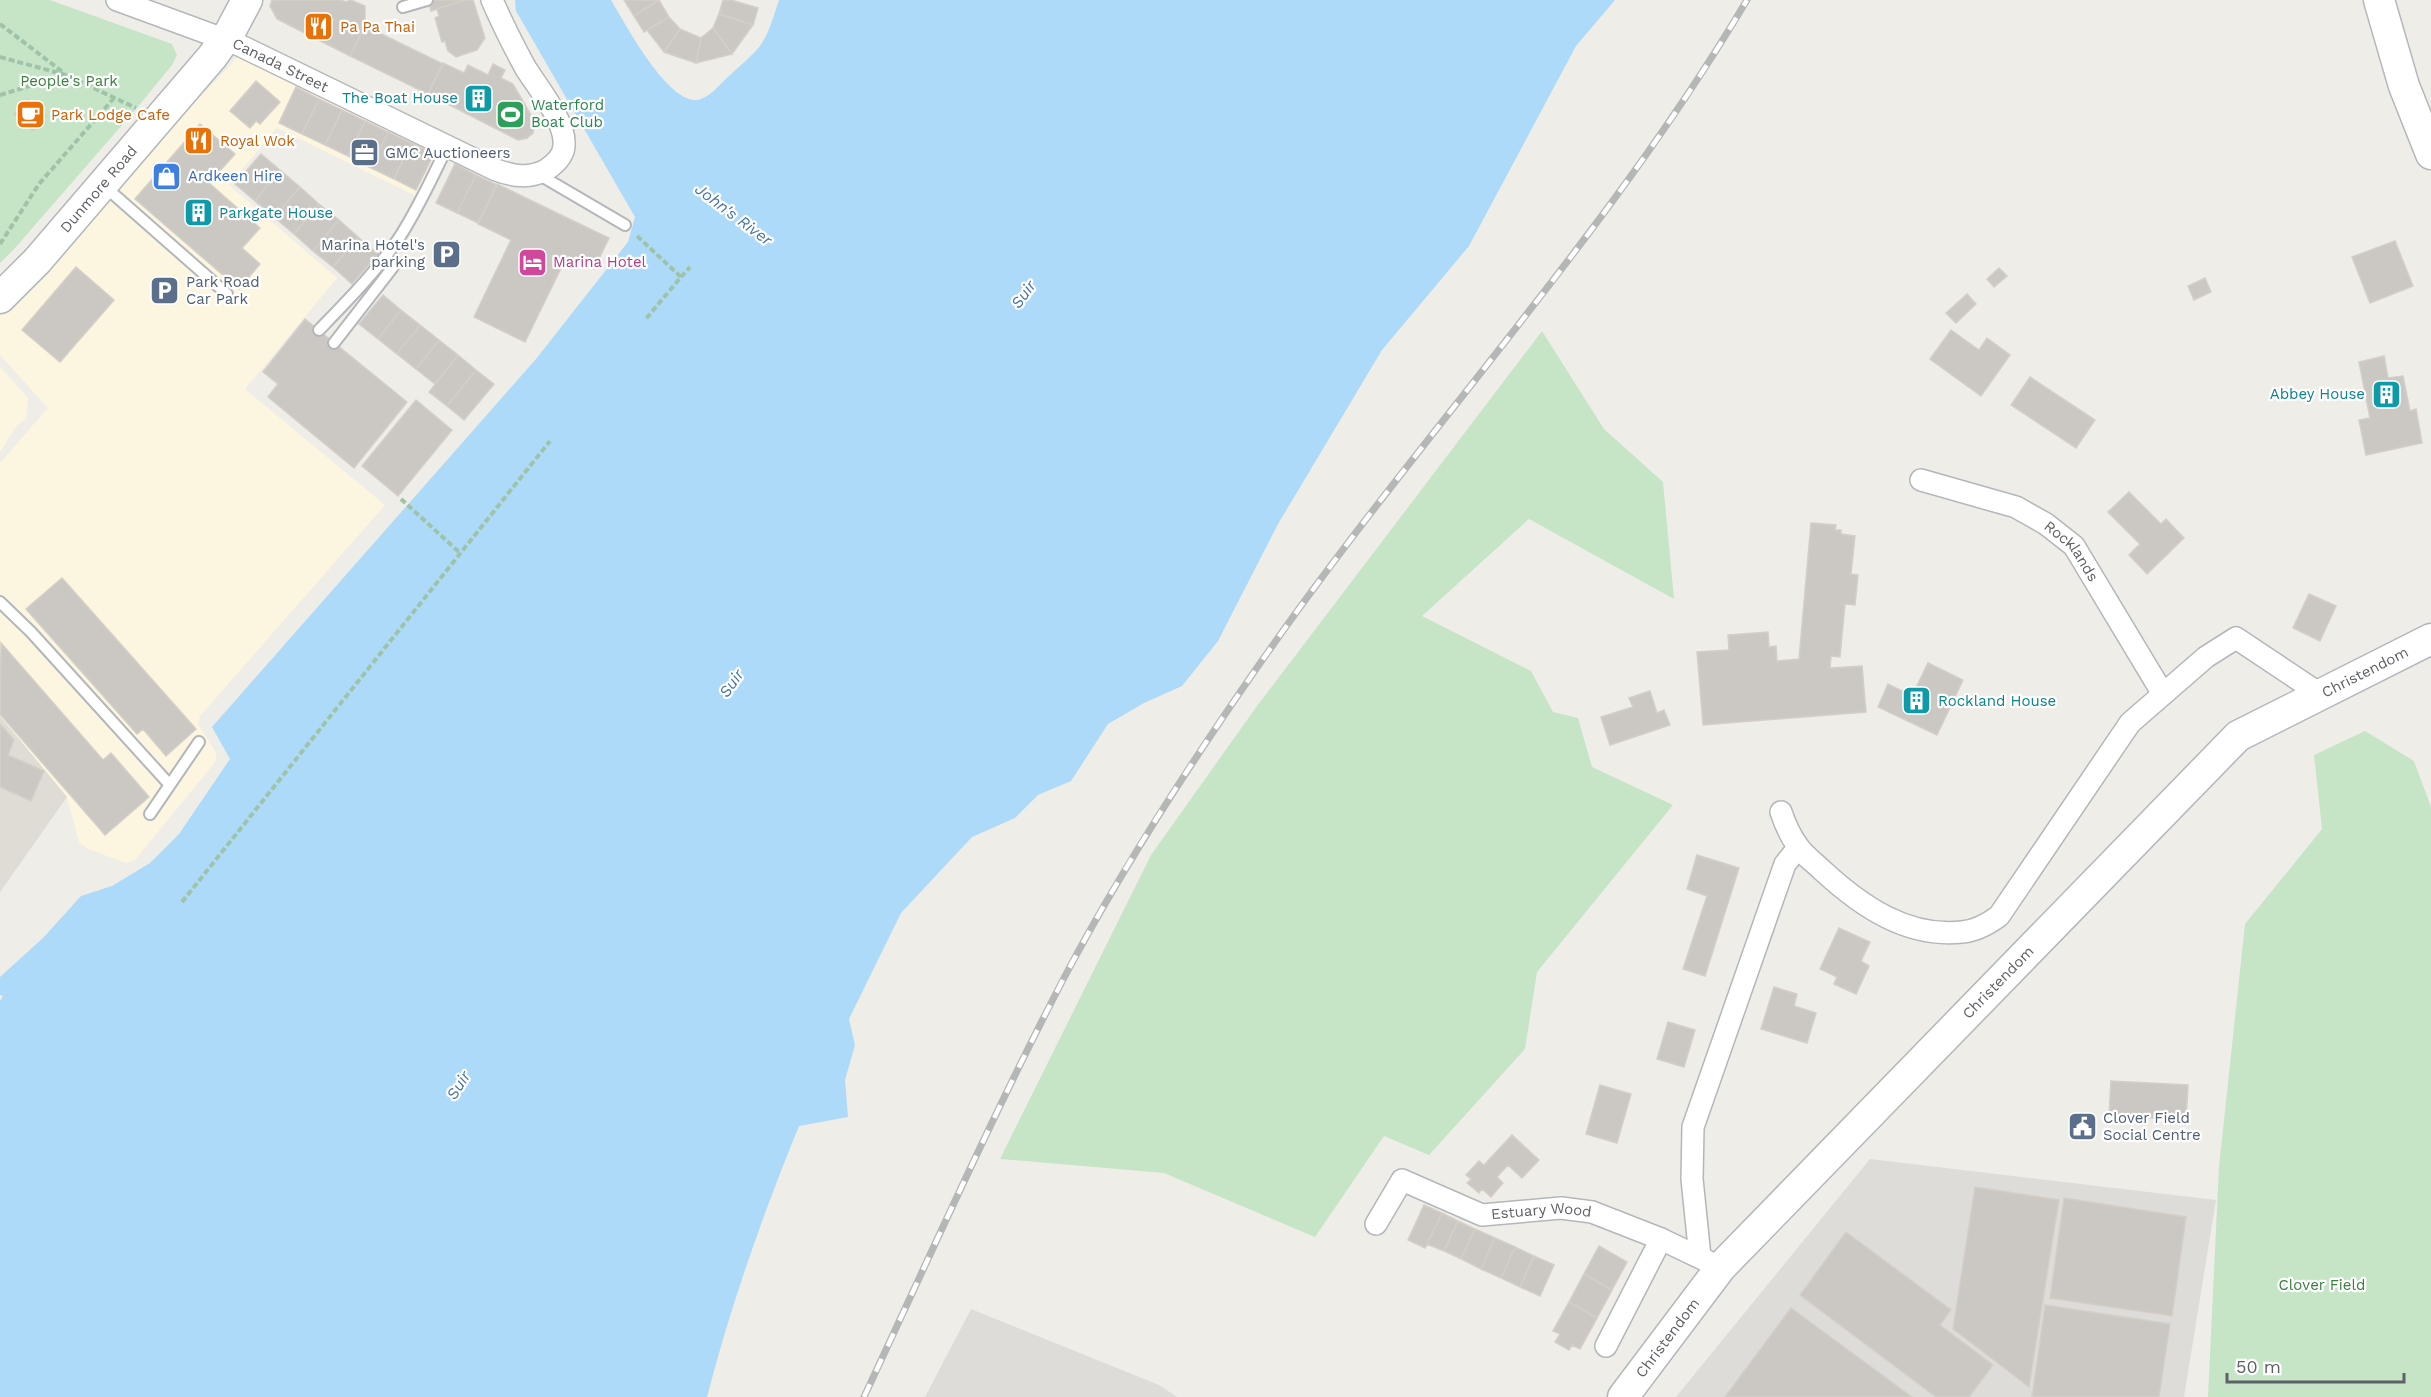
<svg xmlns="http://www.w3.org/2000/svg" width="2431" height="1397" viewBox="0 0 2431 1397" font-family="'Work Sans',sans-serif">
	<rect width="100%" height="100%" fill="#efede7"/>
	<path fill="#fcf5e0" d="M 239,56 L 438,151 L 416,196 L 277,128 L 229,185 L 337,278 L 245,389 L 385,505 L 200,716 L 198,724 L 216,753 L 216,761 L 135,860 L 126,863 L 88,849 L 79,842 L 67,797 L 0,716 L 0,463 L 48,408 L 0,355 L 0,307 Z
		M 0,367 L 28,398 L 26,419 L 16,426 L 0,452 Z"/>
	<path fill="#dedcd9" d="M 1870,1159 L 2216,1200 L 2184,1397 L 1676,1397 Z
		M 971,1309 L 1159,1385 L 1177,1397 L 925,1397 Z"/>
	<path fill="#dfdcd5" d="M 0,716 L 67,797 L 0,892 Z"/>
	<path fill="#c6e5c6" d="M 0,0 L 50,0 L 172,44 L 177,55 L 172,65 L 136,109 L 15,248 L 0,263 Z
		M 1542,331 L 1604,429 L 1663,482 L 1674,599 L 1529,519 L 1422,616 L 1531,671 L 1553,712 L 1578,718 L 1592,767 L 1673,805 L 1537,972 L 1525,1049 L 1429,1155 L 1384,1136 L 1315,1237 L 1164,1173 L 1000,1159 L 1151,855 L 1257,706 Z
		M 2365,731 L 2414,761 L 2431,807 L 2431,1397 L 2208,1397 L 2219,1167 L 2245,924 L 2322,829 L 2314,755 Z"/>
	<path fill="#addaf9" d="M 515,0 L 611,0 C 625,23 666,101 696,100 C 709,99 720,84 729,76 C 740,65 754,55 762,43 C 770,31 774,14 779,0 L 1615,0 L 1576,46 L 1469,246 L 1382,350 L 1278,524 L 1218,641 L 1182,686 L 1144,703 L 1108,724 L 1071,781 L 1038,795 L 1015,818 L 972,837 L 901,913 L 849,1019 L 855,1045 L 845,1080 L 848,1117 L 799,1126 C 763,1214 731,1304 707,1397 L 0,1397 L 0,1001 L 3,996 L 0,995 L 0,977 L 44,937 L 81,896 L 112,886 L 150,863 L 179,834 L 230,759 L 212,727 L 536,359 L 628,242 L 635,217 L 516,11 Z"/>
	<path fill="#cbc8c4" stroke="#d4cfc6" stroke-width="1.5" d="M 272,0 L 341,0 L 346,2 L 351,0 L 365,6 L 365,26 L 350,56 L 277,19 L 270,6 Z
		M 428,0 L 465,0 L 431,11 Z
		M 465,0 L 473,0 L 485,38 L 477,50 L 456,57 L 448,51 L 445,41 L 442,42 L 435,18 L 439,16 L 437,9 Z
		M 624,0 L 659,0 L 634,16 Z
		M 659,0 L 669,17 L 644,32 L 634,16 Z
		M 723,0 L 731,0 L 758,8 L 753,25 L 719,14 Z
		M 719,14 L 753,25 L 732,54 L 713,28 Z
		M 669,17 L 680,29 L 664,52 L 647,30 Z
		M 365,26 L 443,64 L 428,94 L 350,56 Z
		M 713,28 L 732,54 L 696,63 L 701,38 Z
		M 680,29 L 701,38 L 696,63 L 664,52 Z
		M 443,63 L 464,73 L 468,65 L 488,75 L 493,64 L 505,70 L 501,78 L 513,84 L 531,115 L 534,127 L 533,133 L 527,138 L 518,140 L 428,94 Z
		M 256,81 L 280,102 L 260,124 L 256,121 L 250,128 L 230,111 Z
		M 296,87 L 319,99 L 302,134 L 279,123 Z
		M 27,99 L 46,116 L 33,131 L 14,114 Z
		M 319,99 L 342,110 L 325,145 L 302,134 Z
		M 342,110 L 365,121 L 348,156 L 325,145 Z
		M 365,121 L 388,132 L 371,168 L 348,156 Z
		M 200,124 L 235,154 L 209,183 L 260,228 L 242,248 L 260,264 L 239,289 L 135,199 Z
		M 388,132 L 411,143 L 394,179 L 371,168 Z
		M 411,143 L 434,154 L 416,190 L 394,179 Z
		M 261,154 L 280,170 L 255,201 L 235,184 Z
		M 455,164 L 476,175 L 457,213 L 436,203 Z
		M 280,170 L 300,187 L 274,217 L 255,201 Z
		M 476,175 L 497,185 L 478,223 L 457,213 Z
		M 497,184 L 609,238 L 594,269 L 567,256 L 525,342 L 474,317 L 511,240 L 478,224 Z
		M 300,187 L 319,204 L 294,234 L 274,217 Z
		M 319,204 L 339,220 L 313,251 L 294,234 Z
		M 339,220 L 358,237 L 333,267 L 313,251 Z
		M 358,237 L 378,254 L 352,284 L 333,267 Z
		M 2395,241 L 2413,286 L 2370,303 L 2352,257 Z
		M 76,267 L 114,300 L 60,362 L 22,330 Z
		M 1999,268 L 2007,276 L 1994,287 L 1987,279 Z
		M 2205,278 L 2211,292 L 2194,300 L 2188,286 Z
		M 1967,294 L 1976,304 L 1956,323 L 1946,313 Z
		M 383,295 L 401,310 L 378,339 L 359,324 Z
		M 401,310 L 420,325 L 397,354 L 378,339 Z
		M 305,319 L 407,402 L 354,468 L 268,397 L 278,384 L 263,372 Z
		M 420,325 L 439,340 L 416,369 L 397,354 Z
		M 1951,330 L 1979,350 L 1987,338 L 2010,355 L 1981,396 L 1930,359 Z
		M 439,340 L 458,355 L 435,384 L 416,369 Z
		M 458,355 L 476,370 L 447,406 L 429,392 Z
		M 2384,356 L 2388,378 L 2403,376 L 2410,411 L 2416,409 L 2422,443 L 2366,455 L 2359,420 L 2370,418 L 2359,362 Z
		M 476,370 L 494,384 L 464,420 L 447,406 Z
		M 2030,377 L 2095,420 L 2076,448 L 2011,405 Z
		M 416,400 L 452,430 L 398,496 L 362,466 Z
		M 2129,492 L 2161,524 L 2166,519 L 2184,538 L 2147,574 L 2129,555 L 2140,544 L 2108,512 Z
		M 1811,523 L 1836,525 L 1835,530 L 1841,530 L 1841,534 L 1855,536 L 1851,574 L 1858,575 L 1855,605 L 1845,604 L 1840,657 L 1831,656 L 1830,668 L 1862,666 L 1866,712 L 1703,725 L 1697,652 L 1729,650 L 1728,635 L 1768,632 L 1769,647 L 1776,646 L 1777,661 L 1799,659 Z
		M 62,578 L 196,729 L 166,756 L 143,729 L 137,734 L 26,609 Z
		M 2309,594 L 2336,606 L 2320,641 L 2293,628 Z
		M 1,643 L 103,760 L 111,753 L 149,797 L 105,835 L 0,714 Z
		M 1928,663 L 1963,680 L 1937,735 L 1878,707 L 1888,684 L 1912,696 Z
		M 1650,691 L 1657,713 L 1664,710 L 1670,725 L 1610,745 L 1601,717 L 1633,707 L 1629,698 Z
		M 0,724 L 14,740 L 8,755 L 44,771 L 31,801 L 0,787 Z
		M 1697,855 L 1739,868 L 1705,976 L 1683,969 L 1707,896 L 1687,889 Z
		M 1839,928 L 1870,942 L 1861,961 L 1869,966 L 1856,994 L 1834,984 L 1837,977 L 1820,969 Z
		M 1774,987 L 1797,994 L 1794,1006 L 1816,1013 L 1807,1043 L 1761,1029 Z
		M 1668,1022 L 1695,1030 L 1684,1067 L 1657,1059 Z
		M 2111,1081 L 2188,1085 L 2186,1120 L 2109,1116 Z
		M 1600,1085 L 1631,1094 L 1617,1143 L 1586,1134 Z
		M 1512,1135 L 1539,1160 L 1522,1178 L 1508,1165 L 1497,1177 L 1503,1183 L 1491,1197 L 1482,1189 L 1479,1193 L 1467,1183 L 1471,1179 L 1466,1175 L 1479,1161 L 1484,1165 Z
		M 1975,1187 L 2059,1200 L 2029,1387 L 1953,1329 Z
		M 2064,1198 L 2186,1217 L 2172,1316 L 2050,1298 Z
		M 1424,1205 L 1442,1213 L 1425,1248 L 1408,1240 Z
		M 1442,1213 L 1458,1221 L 1444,1251 L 1427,1244 Z
		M 1458,1221 L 1475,1229 L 1461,1259 L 1444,1251 Z
		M 1475,1229 L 1495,1238 L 1481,1269 L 1461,1259 Z
		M 1846,1232 L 1951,1310 L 1940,1325 L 1993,1365 L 1969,1397 L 1936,1397 L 1800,1295 Z
		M 1495,1238 L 1515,1247 L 1501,1278 L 1481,1269 Z
		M 1599,1246 L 1627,1262 L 1612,1290 L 1584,1274 Z
		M 1515,1247 L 1534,1256 L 1520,1287 L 1501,1278 Z
		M 1534,1256 L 1554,1265 L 1540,1296 L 1520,1287 Z
		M 1584,1274 L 1612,1290 L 1597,1318 L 1569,1302 Z
		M 1569,1302 L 1597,1318 L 1580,1349 L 1572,1345 L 1569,1350 L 1555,1342 L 1560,1334 L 1553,1331 Z
		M 2045,1305 L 2170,1324 L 2159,1397 L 2032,1397 Z
		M 1791,1308 L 1912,1397 L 1725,1397 Z"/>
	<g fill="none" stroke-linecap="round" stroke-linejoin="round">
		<defs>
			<path id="lane" d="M 403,7 L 427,0
				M 538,174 L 625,225
				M 103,185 L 227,294
				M 319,330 C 347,301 376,272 399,238 C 418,209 432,178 447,147
				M 334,343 L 393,267 L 383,259
				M 0,602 L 31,632 L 169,784
				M 150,814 L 199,742"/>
			<g id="street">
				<path id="s1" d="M 117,0 L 237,44 L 496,170 C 513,176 529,179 546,170 C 555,164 564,156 564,145 C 566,121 537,87 525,67 C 513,45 502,23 492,0"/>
				<path id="s2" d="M 1921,480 L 2016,507 L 2046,524 L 2074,546 L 2163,694"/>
				<path d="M 1781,812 C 1785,824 1790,835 1797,845 C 1803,855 1815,863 1823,871 C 1861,906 1907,938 1962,932 C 1976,931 1988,924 1999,916 L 2130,723 L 2206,657 L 2236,638 L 2320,694"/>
				<path id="s3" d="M 1376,1224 L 1402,1180 L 1482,1215 L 1561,1208 L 1592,1212 L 1661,1239 L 1709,1262"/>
				<path d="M 1700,1257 L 1692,1179 L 1693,1127 L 1785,864 L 1798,848"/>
				<path d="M 1606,1346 L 1661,1239"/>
			</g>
			<g id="secondary">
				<path d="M 2379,0 L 2404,86 L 2431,154"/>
				<path id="s4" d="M 0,298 L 37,261 L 212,57 L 230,32 L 247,0"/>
				<path id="s5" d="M 1623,1397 L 1721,1267 L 2238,736 L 2431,639"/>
			</g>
		</defs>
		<use href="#lane" stroke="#b4b7ba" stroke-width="14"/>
		<use href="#street" stroke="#b4b7ba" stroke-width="24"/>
		<use href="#secondary" stroke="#b3b6ba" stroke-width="33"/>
		<path stroke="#9ec3a8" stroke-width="4" stroke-dasharray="6 3" stroke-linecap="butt" d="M 0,24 L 64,73
			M 0,57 L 66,75 L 136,108
			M 0,95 L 66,75
			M 637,236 L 681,277 L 645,320
			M 0,244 L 39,184 L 114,98
			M 681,277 L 690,267
			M 401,499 L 460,553
			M 182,902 L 550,441"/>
		<use href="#lane" stroke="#fff" stroke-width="10"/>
		<use href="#street" stroke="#fff" stroke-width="21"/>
		<use href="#secondary" stroke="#fff" stroke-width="30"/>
		<defs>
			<path id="rail" d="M 864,1397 C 930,1256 993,1114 1065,976 C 1121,870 1186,770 1254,672 C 1412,443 1605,240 1747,0"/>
		</defs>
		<use href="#rail" stroke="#b5b6b6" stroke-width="7"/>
		<use href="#rail" stroke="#fff" stroke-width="4.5" stroke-dasharray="14" stroke-linecap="butt"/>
	</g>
	<defs>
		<symbol id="restaurant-square" viewBox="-11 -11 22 22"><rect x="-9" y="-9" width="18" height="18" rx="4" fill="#e8710a" stroke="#fff"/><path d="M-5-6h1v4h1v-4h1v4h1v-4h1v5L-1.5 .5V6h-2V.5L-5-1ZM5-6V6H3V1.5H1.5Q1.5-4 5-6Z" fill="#fff"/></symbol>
		<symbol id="building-square" viewBox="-11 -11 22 22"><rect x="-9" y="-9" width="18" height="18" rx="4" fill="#0f9aa8" stroke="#fff"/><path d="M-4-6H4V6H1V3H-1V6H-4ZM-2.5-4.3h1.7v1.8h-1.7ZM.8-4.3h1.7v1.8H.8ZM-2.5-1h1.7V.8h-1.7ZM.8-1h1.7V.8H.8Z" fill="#fff"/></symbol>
		<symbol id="stadium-square" viewBox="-11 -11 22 22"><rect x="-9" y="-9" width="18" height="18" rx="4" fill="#2e9e5b" stroke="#fff"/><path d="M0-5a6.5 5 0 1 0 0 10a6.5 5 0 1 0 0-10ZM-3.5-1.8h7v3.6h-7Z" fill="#fff"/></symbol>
		<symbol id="cafe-square" viewBox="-11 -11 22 22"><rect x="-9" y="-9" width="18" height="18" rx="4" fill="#e8710a" stroke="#fff"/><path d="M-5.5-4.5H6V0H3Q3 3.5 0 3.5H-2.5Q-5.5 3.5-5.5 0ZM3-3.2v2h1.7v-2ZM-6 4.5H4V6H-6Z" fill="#fff"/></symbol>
		<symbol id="office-square" viewBox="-11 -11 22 22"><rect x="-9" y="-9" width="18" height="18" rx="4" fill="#5c6f8a" stroke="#fff"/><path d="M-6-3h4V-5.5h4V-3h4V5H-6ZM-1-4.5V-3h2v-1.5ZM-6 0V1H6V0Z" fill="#fff"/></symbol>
		<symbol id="shop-square" viewBox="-11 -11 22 22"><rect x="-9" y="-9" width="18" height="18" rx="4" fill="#3f7fe0" stroke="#fff"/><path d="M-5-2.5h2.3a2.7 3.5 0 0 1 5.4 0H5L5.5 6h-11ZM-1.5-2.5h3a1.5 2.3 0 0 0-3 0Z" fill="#fff"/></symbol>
		<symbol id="parking-square" viewBox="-11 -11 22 22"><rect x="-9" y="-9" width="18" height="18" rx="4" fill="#5c6f8a" stroke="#fff"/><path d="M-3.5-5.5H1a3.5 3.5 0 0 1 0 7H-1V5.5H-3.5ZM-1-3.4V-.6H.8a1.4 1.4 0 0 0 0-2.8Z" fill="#fff"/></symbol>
		<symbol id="hotel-square" viewBox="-11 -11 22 22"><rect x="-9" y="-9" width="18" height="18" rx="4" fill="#d1479c" stroke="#fff"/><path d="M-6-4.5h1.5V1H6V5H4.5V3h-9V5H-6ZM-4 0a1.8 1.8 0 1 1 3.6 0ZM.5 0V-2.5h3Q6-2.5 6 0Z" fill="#fff"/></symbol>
		<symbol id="civic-square" viewBox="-11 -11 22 22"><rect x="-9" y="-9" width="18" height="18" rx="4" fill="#5c6f8a" stroke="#fff"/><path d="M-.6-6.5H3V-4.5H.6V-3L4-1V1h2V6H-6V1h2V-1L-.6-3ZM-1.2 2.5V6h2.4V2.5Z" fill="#fff"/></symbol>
	</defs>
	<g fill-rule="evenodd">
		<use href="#restaurant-square" x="302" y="10" width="33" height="33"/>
		<use href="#building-square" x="462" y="82" width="33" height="33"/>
		<use href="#stadium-square" x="494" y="98" width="33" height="33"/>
		<use href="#cafe-square" x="14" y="98" width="33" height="33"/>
		<use href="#restaurant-square" x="182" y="124" width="33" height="33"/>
		<use href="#office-square" x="348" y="136" width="33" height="33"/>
		<use href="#shop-square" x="150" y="160" width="33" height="33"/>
		<use href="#building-square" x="182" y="196" width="33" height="33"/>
		<use href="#parking-square" x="430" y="238" width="33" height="33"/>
		<use href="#hotel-square" x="516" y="246" width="33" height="33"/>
		<use href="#parking-square" x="148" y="274" width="33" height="33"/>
		<use href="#building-square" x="2370" y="378" width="33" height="33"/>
		<use href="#building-square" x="1900" y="684" width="33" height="33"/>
		<use href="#civic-square" x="2066" y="1110" width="33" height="33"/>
	</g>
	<g text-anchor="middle" stroke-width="4.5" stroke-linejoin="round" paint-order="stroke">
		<g font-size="15" fill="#c56008" stroke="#fff" text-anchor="start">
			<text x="340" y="32">Pa Pa Thai</text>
			<text x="51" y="120">Park Lodge Cafe</text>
			<text x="220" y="146">Royal Wok</text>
		</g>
		<g font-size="15" fill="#5e6266" stroke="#fff">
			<text dy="5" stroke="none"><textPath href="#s1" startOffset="176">Canada Street</textPath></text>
			<text dy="5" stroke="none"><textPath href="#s4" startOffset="147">Dunmore Road</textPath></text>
			<text dy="5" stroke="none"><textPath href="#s2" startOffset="171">Rocklands</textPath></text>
			<text dy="5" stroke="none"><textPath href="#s5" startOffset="1046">Christendom</textPath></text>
			<text dy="5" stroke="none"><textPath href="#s5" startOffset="560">Christendom</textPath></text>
			<text dy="5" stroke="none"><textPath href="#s3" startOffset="198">Estuary Wood</textPath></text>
			<text dy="5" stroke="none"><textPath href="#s5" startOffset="74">Christendom</textPath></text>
		</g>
		<g font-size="15" fill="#3b803d" stroke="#fff">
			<text x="69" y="86">People's Park</text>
			<text x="2322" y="1290">Clover Field</text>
		</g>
		<g font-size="15" fill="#0d838f" stroke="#fff" text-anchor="end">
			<text x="458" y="103">The Boat House</text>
			<text x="219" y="218" text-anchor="start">Parkgate House</text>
			<text x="2365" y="399">Abbey House</text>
			<text x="1938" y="706" text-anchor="start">Rockland House</text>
		</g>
		<g font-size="15" fill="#27864d" stroke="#fff" text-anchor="start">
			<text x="531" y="110">Waterford<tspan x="531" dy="17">Boat Club</tspan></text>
		</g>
		<g font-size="15" fill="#4e5e75" stroke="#fff" text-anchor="start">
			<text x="385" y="158">GMC Auctioneers</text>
			<text x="425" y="250" text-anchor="end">Marina Hotel's<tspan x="425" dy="17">parking</tspan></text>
			<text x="186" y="287">Park Road<tspan x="186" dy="17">Car Park</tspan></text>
			<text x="2103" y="1123">Clover Field<tspan x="2103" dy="17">Social Centre</tspan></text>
		</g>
		<g font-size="15" fill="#366cbe" stroke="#fff" text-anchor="start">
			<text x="188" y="181">Ardkeen Hire</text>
		</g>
		<g font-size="15" fill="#b23c85" stroke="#fff" text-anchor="start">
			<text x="553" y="267">Marina Hotel</text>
		</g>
		<g font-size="16" font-style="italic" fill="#4775a2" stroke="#fff">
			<text transform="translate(734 214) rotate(37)" y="6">John's River</text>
			<text transform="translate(1023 294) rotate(-54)" y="6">Suir</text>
			<text transform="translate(731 683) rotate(-55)" y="6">Suir</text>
			<text transform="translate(458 1085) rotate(-58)" y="6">Suir</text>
		</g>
	</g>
	<path d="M2227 1373v9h177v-9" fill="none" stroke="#5e6266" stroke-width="3"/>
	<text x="2236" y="1373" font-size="18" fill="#5e6266" stroke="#ffffff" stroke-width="4.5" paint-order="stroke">50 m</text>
</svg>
